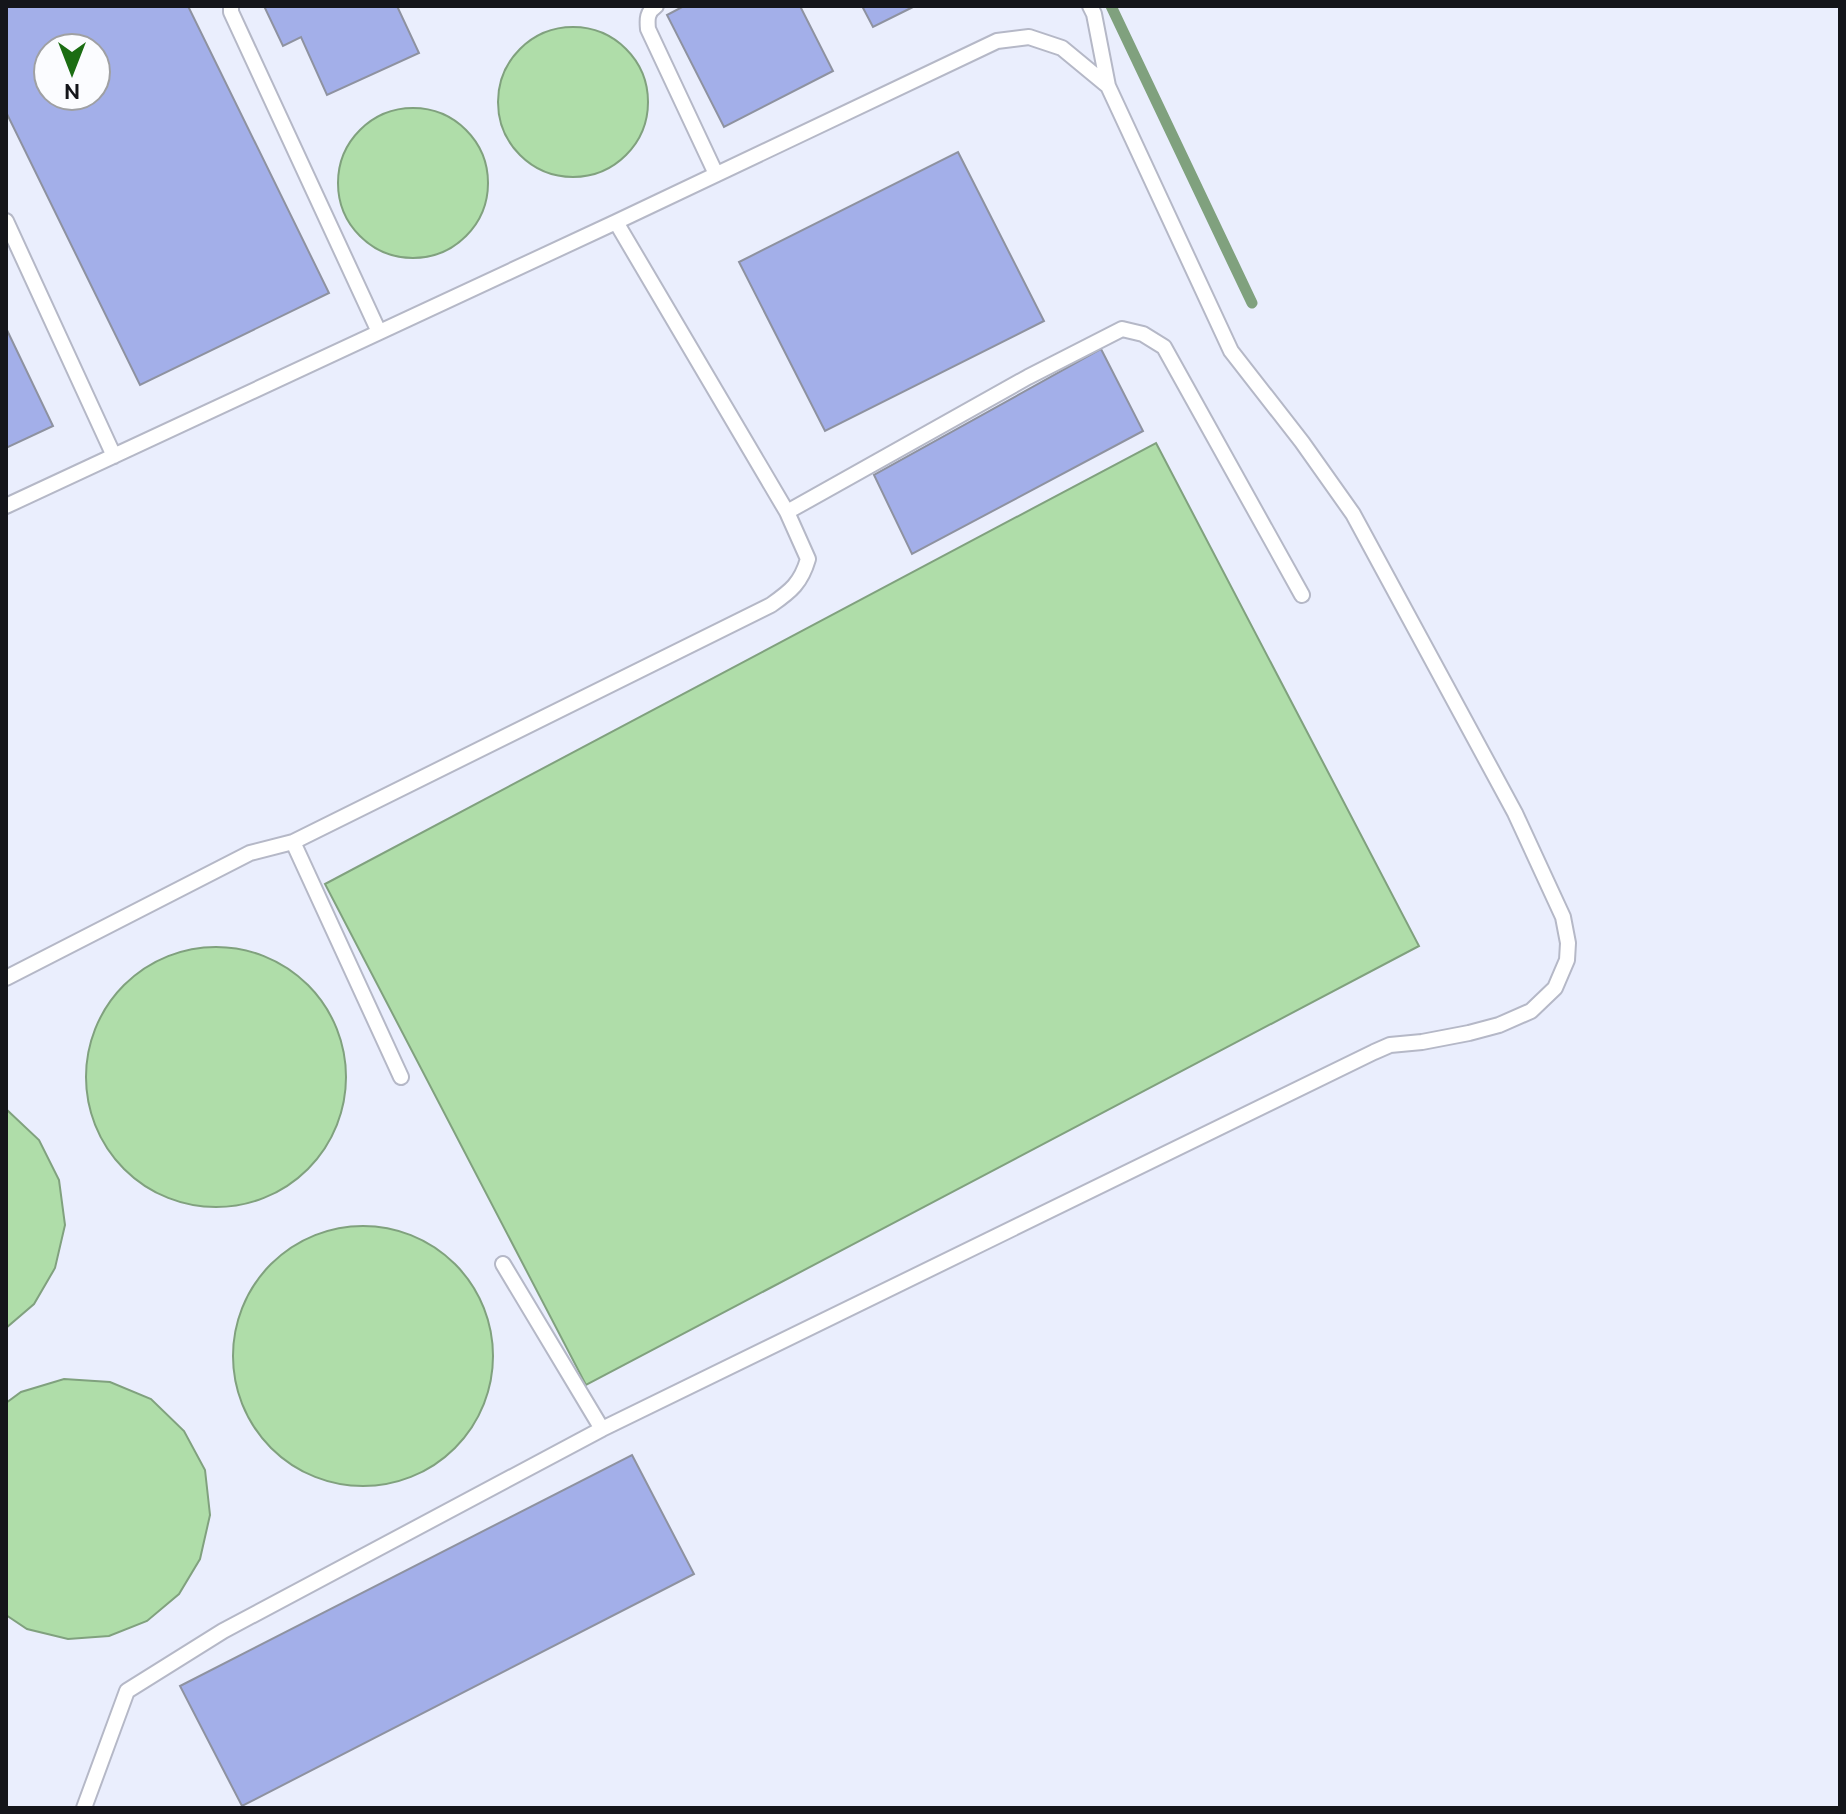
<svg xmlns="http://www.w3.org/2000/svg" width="1846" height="1814" viewBox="0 0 1846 1814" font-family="Ubuntu,sans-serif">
	<rect width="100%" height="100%" fill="#eaeefd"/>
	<path fill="#afdda9" stroke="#80a17e" stroke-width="2" d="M498 102a75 75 0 1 1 150 0a75 75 0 1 1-150 0Z
		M338 183a75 75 0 1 1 150 0a75 75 0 1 1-150 0Z
		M 1156,443 L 1419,946 L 586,1385 L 325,884 Z
		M86 1077a130 130 0 1 1 260 0a130 130 0 1 1-260 0Z
		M 6,1109 L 39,1140 L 59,1180 L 65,1225 L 55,1268 L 34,1304 L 6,1328 Z
		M233 1356a130 130 0 1 1 260 0a130 130 0 1 1-260 0Z
		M 64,1379 L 110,1382 L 151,1399 L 184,1431 L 205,1470 L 210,1515 L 200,1559 L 179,1594 L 147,1621 L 109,1636 L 68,1639 L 27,1629 L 6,1615 L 6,1403 L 21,1392 Z"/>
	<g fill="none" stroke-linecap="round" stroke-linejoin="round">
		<path stroke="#80a17e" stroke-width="11" d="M 1111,6 L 1252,303"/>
	</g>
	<path fill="#a3afe9" stroke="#8e92a0" stroke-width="2" fill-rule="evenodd" d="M 6,6 L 188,6 L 329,293 L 140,385 L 6,112 ZM 48,48 L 96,48 L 96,96 L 48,96 Z
		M 264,6 L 397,6 L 419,53 L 327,95 L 301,37 L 283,46 Z
		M 684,6 L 800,6 L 833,71 L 724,127 L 667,15 Z
		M 862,6 L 915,6 L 873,27 Z
		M 958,152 L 1044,321 L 825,431 L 739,262 Z
		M 6,328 L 53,426 L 6,448 Z
		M 1101,349 L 1143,431 L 912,554 L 874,475 Z
		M 632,1455 L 694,1574 L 242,1806 L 180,1686 Z"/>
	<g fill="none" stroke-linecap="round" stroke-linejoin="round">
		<defs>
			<path id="lane" d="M 231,6 L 231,12 L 379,332
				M 656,6 C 647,12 647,19 648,29 L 716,174
				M 6,221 L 114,456
				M 6,506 L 616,222 L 997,41 L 1029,37 L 1062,48 L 1108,86
				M 787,512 L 1028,377 L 1122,329 L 1143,334 L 1164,347 L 1302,595
				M 293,842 L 401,1077
				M 6,978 L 250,853 L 293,842 L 771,605 C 791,591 801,583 808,559 L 787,512 L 616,222
				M 503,1264 L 602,1429
				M 84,1808 L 127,1691 L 223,1631 L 602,1429 L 1374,1052 L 1390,1045 L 1422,1042 L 1469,1033 L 1499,1025 L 1531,1011 L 1555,988 L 1567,960 L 1568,943 L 1563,917 L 1515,813 L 1353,514 L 1302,442 L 1231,351 L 1108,86 L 1094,14 L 1090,6"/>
		</defs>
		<use href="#lane" stroke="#b5b8c7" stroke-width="18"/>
		<use href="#lane" stroke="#fff" stroke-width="14"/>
	</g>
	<rect width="1846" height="1814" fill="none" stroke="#14151a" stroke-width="16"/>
	<g transform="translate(72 72) rotate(180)"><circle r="38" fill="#fbfcff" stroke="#9fa0a3" stroke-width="2"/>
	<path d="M0-6L14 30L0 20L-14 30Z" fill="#1b6d13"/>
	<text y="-12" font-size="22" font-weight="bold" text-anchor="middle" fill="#14151a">N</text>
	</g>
</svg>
